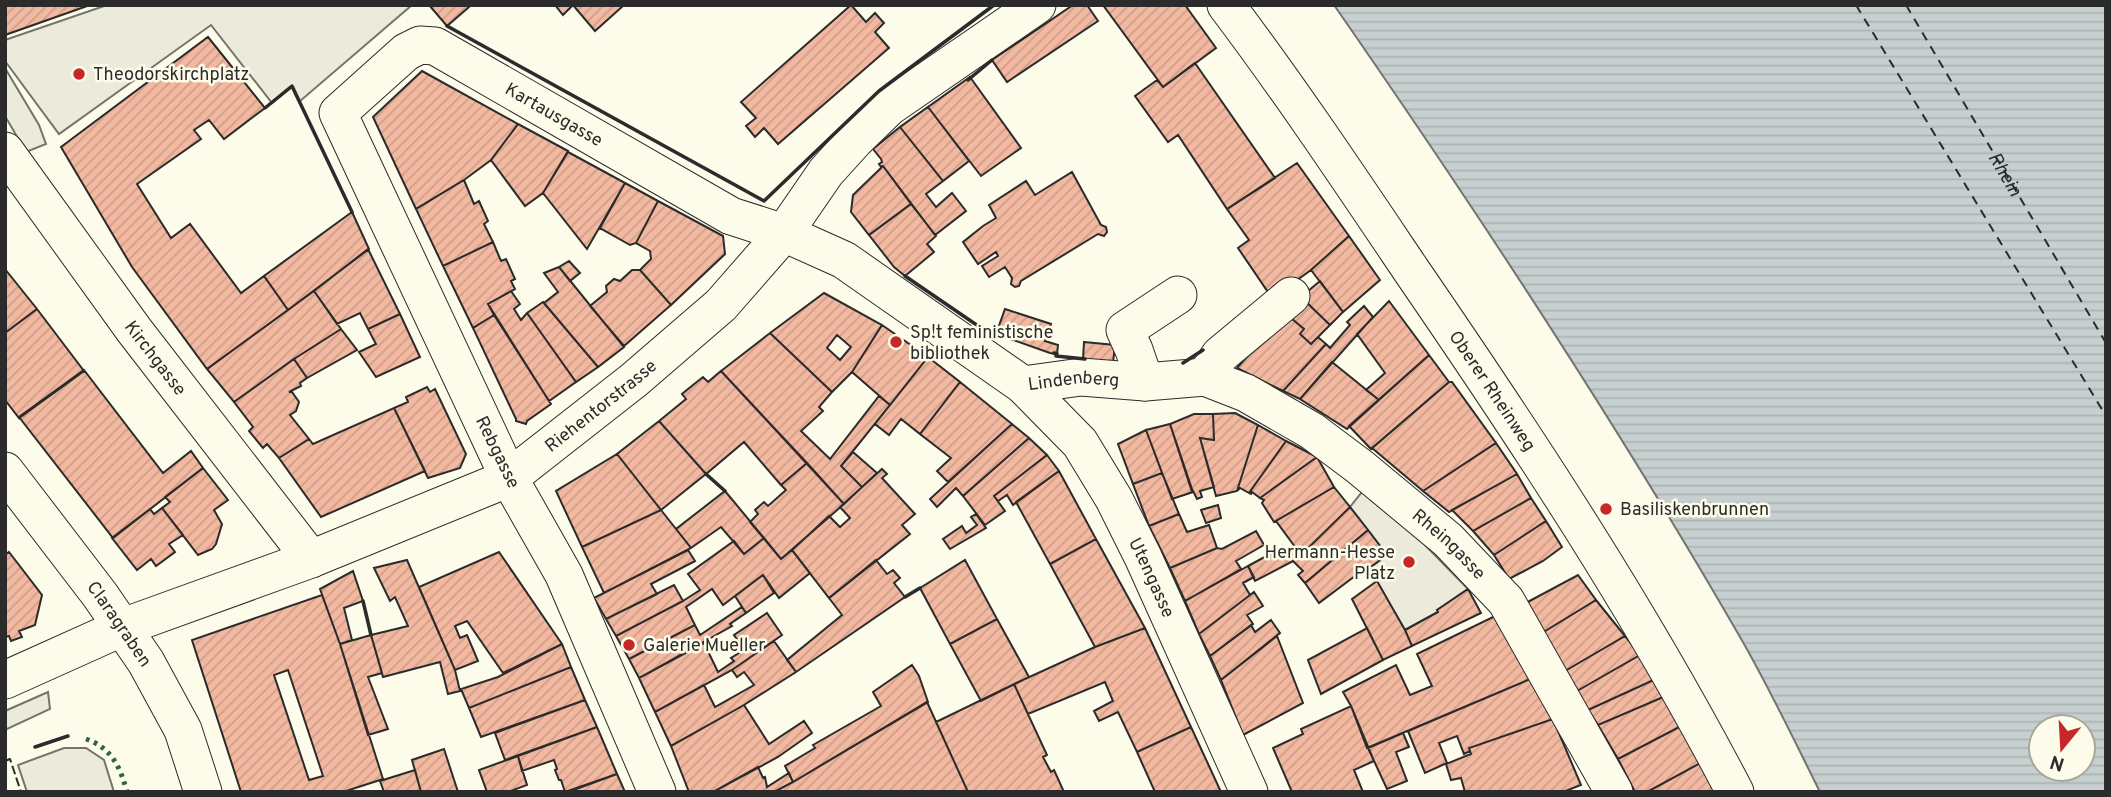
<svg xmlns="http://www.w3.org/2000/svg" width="2111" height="797" viewBox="0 0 2111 797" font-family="Overpass,sans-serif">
	<defs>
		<pattern id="water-rules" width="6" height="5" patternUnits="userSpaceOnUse" patternTransform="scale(1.75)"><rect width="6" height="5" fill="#c7d0d0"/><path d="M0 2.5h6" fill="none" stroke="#abb3b3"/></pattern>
		<pattern id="building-hatch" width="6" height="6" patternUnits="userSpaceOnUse" patternTransform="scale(1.75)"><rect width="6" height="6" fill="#f2b8a0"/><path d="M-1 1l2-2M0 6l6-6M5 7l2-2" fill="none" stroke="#d09e8a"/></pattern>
	</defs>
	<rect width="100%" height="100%" fill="#fdfbea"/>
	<path fill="#eceadb" stroke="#74746e" stroke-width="2" d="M 107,5 L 412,5 L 299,102 L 292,87 L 272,103 L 211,25 L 59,134 L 5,61 L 5,40 Z
		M 5,68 L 39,125 L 46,144 L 26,152 L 5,116 Z
		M 1362,492 L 1423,543 L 1468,589 L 1437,610 L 1438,612 L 1405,630 L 1368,569 L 1387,555 L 1350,507 Z
		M 48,692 L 50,709 L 5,730 L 5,711 Z
		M 64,748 L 86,748 L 104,760 L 114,792 L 27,792 L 18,765 Z"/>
	<path fill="url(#water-rules)" stroke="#74746e" stroke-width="2" fill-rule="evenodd" d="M 1334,5 L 2106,5 L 2106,792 L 1820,792 C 1794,740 1769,687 1740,637 C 1615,420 1477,211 1334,5 ZM 2041,727 L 2083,727 L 2083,769 L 2041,769 Z"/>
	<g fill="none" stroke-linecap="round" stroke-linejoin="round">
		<g stroke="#2b2b2b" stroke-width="2" stroke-dasharray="9 7" stroke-linecap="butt">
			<path d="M 1856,5 L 2106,416"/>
			<path id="s1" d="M 1906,5 L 2106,343"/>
		</g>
	</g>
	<path fill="url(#building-hatch)" stroke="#2b2b2b" stroke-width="2" fill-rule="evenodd" d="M 5,5 L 90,5 L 5,35 Z
		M 429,5 L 468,5 L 469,7 L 447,26 Z
		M 555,5 L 624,5 L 595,31 L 573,5 L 563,15 Z
		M 851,5 L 866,22 L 875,13 L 884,23 L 875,32 L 889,48 L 778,144 L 764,128 L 755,137 L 746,126 L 756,118 L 741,102 Z
		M 1073,5 L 1087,5 L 1098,21 L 1007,82 L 992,60 Z
		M 1103,5 L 1185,5 L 1216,48 L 1163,87 Z
		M 208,37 L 265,108 L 224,139 L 209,120 L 194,130 L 201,139 L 137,184 L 171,238 L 190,224 L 241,293 L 264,276 L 288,310 L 207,369 L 132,267 L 61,147 Z
		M 1195,63 L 1275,178 L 1227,209 L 1178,135 L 1168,142 L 1135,96 L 1157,80 L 1163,87 Z
		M 422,71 L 518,124 L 491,160 L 464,180 L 416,209 L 373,117 Z
		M 970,77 L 1021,148 L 981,176 L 928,107 Z
		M 928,107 L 969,161 L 943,181 L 900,127 Z
		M 518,124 L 568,151 L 543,193 L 525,206 L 491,160 Z
		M 900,127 L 943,181 L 926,194 L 936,207 L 952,193 L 966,211 L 935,235 L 883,166 L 881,167 L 879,164 L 882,162 L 881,159 L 873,149 Z
		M 568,152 L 625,183 L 587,249 L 543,193 Z
		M 1297,163 L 1349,236 L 1311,270 L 1272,298 L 1238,248 L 1249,240 L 1227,209 Z
		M 883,166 L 911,204 L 869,235 L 851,212 L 853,195 Z
		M 1072,172 L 1101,225 L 1106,227 L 1107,232 L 1104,236 L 1098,234 L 1021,281 L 1019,286 L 1015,287 L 1011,284 L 1012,278 L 1005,267 L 989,277 L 982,266 L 998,256 L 996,252 L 978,264 L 963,242 L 983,226 L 996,218 L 989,205 L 1026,181 L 1035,195 Z
		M 464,180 L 474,204 L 479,201 L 488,221 L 484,224 L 493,242 L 443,266 L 416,209 Z
		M 625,183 L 658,201 L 636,243 L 630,245 L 600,228 Z
		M 658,201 L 723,236 L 725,254 L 671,305 L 640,270 L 651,259 L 650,251 L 636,243 Z
		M 911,204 L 936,236 L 927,244 L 934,252 L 905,276 L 894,267 L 869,235 Z
		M 352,212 L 369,249 L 288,310 L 264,276 Z
		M 1349,236 L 1380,280 L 1343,312 L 1311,270 Z
		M 493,242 L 501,261 L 506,259 L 515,279 L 511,281 L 515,289 L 488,304 L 494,315 L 473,328 L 443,266 Z
		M 368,249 L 400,314 L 368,329 L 360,313 L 337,324 L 314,291 Z
		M 569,261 L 580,273 L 570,281 L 559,267 Z
		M 559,267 L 624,347 L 598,367 L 544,303 L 558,292 L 544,273 Z
		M 5,269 L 37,309 L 5,333 Z
		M 632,270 L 640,270 L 671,305 L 624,346 L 590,306 L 607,292 L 606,286 L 614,279 L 620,281 Z
		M 1320,281 L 1343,312 L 1330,325 L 1301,297 Z
		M 314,291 L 341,329 L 294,359 L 234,402 L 207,369 Z
		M 511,291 L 520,304 L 514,309 L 521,320 L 527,313 L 576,382 L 549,401 L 488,304 Z
		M 824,293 L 882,325 L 852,372 L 832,392 L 770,333 ZM 837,335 L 851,347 L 840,360 L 827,348 Z
		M 1301,297 L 1330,325 L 1311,344 L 1300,334 L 1304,329 L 1285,313 Z
		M 1389,301 L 1429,355 L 1379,400 L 1366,390 L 1385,373 L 1357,334 Z
		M 543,302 L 598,367 L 576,382 L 527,313 Z
		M 1364,306 L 1373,317 L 1300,399 L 1283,391 L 1326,344 L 1330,348 L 1350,325 L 1347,322 Z
		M 37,309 L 84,371 L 19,418 L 5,400 L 5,333 Z
		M 1005,309 L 1051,324 L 1045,341 L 1058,345 L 1057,354 L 1050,353 L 996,334 Z
		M 1285,313 L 1304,329 L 1300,334 L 1311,344 L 1318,337 L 1326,344 L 1283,391 L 1237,368 Z
		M 400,314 L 420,357 L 376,377 L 359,352 L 376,344 L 368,329 Z
		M 494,315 L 551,404 L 527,421 L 526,424 L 516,421 L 516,419 L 473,328 Z
		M 882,325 L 928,357 L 890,405 L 852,372 Z
		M 341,329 L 357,350 L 307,378 L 294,359 Z
		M 770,333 L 832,392 L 819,407 L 823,411 L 801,431 L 830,459 L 879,396 L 890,405 L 841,466 L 862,487 L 844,504 L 721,371 Z
		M 1084,342 L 1115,345 L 1113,363 L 1083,359 Z
		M 1429,355 L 1449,382 L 1371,449 L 1349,426 Z
		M 928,357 L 960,382 L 920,434 L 901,419 L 889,435 L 875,424 Z
		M 294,359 L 307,378 L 300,383 L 301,386 L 289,392 L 292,392 L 299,402 L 296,411 L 290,415 L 309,439 L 279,458 L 267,444 L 263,448 L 249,431 L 253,427 L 234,402 Z
		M 1332,362 L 1379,400 L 1347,429 L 1300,399 Z
		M 84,370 L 163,473 L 191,451 L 203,468 L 113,538 L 19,417 Z
		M 721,371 L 807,463 L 781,485 L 744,442 L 706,474 L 659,421 L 686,399 L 682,394 L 693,385 L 703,377 L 708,382 Z
		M 960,382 L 1012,424 L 948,482 L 937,471 L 951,458 L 920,434 Z
		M 1449,382 L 1452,382 L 1496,443 L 1423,491 L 1372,448 Z
		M 427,387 L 430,392 L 435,389 L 466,454 L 460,468 L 428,478 L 394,408 L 408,402 L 406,397 Z
		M 394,408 L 425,471 L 321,517 L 279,458 L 309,439 L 313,444 Z
		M 1235,413 L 1258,425 L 1237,491 L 1216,496 L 1200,438 L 1214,440 L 1213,414 Z
		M 1194,414 L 1213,414 L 1214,440 L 1200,438 L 1214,487 L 1200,491 L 1202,497 L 1197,499 L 1193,491 L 1192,492 L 1170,424 Z
		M 659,421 L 706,474 L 661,510 L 617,454 Z
		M 1012,424 L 1029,438 L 963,496 L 956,488 L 937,507 L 930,499 Z
		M 1170,424 L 1193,492 L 1172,499 L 1146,430 Z
		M 1258,425 L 1286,441 L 1249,493 L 1240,488 L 1237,491 Z
		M 1146,430 L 1162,473 L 1133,484 L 1118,444 Z
		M 1029,438 L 1047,455 L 994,496 L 1005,511 L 985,525 L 963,496 Z
		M 1286,441 L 1317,457 L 1260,498 L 1252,492 L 1251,494 L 1249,493 Z
		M 1496,443 L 1517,474 L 1449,512 L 1423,491 Z
		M 853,452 L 877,473 L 862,487 L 841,466 Z
		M 617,454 L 661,510 L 582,547 L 556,491 Z
		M 1047,455 L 1059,471 L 1013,505 L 1007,495 L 998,501 L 994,496 Z
		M 1317,457 L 1334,487 L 1274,522 L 1262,503 L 1264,500 L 1260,498 Z
		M 807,463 L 844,504 L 781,559 L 750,522 L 758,514 L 755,510 L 764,502 L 768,506 L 786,490 L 781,485 Z
		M 203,468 L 228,500 L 214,510 L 222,524 L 216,544 L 212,549 L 198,555 L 162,508 L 170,502 L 165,497 Z
		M 882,469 L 887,474 L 882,478 L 915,514 L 902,525 L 910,534 L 829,598 L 792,550 L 829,516 L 840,527 L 850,518 L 840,507 Z
		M 1059,471 L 1096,539 L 1050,564 L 1016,502 Z
		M 1162,473 L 1179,514 L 1149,526 L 1133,484 Z
		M 1517,474 L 1531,498 L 1473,531 L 1452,510 Z
		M 1334,487 L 1350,507 L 1301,555 L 1276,521 Z
		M 725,491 L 764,538 L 744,554 L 721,527 L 691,548 L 676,529 Z
		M 1531,498 L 1546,521 L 1494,555 L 1473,531 Z
		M 1218,505 L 1221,518 L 1206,523 L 1201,510 Z
		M 1350,507 L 1368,530 L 1305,583 L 1298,575 L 1303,571 L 1293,561 L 1255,581 L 1248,566 L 1270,554 L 1297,549 L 1301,555 Z
		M 162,508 L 183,535 L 169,544 L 175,552 L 156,566 L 151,559 L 137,570 L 112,538 L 150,509 L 154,514 Z
		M 661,510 L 691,548 L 604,593 L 582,547 Z
		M 976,514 L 986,528 L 950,549 L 943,539 L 962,526 L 966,533 L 977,525 L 971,517 Z
		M 1179,514 L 1187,532 L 1209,525 L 1217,548 L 1170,568 L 1149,526 Z
		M 1546,521 L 1562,547 L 1543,561 L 1509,579 L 1494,555 Z
		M 1368,530 L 1387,555 L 1368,569 L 1367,567 L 1319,603 L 1305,583 Z
		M 1256,531 L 1264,545 L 1236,561 L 1241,569 L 1185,601 L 1170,568 L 1217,548 L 1222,549 Z
		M 764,538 L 781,559 L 792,550 L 810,573 L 779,598 L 763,575 L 723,605 L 712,589 L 686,607 L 695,625 L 629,659 L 616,636 L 683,601 L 700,590 L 688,574 L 734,541 L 744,554 Z
		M 1096,539 L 1145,628 L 1095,647 L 1050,564 Z
		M 688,550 L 695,561 L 651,584 L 657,594 L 606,619 L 594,598 Z
		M 9,552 L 42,595 L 35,625 L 19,631 L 22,637 L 11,641 L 9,636 L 5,637 L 5,555 Z
		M 499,552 L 562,644 L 503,673 L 467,621 L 455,626 L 460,638 L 467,635 L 478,661 L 455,670 L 419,587 Z
		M 407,560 L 455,670 L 460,691 L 448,694 L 440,662 L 383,677 L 371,635 L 408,626 L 395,597 L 390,601 L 374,568 Z
		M 876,560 L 887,574 L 893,570 L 900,578 L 894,583 L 905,597 L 796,672 L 787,660 L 842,615 L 829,598 Z
		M 965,560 L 997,619 L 950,644 L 920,588 Z
		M 1248,566 L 1254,577 L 1243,583 L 1250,595 L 1199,634 L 1185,601 Z
		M 353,571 L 363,601 L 344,608 L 352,640 L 340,644 L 320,589 Z
		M 763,575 L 774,593 L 746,613 L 735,596 Z
		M 1578,575 L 1596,600 L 1542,633 L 1524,604 Z
		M 1377,581 L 1405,630 L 1412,646 L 1383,660 L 1352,599 Z
		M 674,585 L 683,601 L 616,636 L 606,619 Z
		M 1468,589 L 1481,613 L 1412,646 L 1405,630 L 1438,612 L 1437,610 Z
		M 1254,592 L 1263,606 L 1247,615 L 1253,624 L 1210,656 L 1199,634 Z
		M 322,595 L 340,644 L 383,779 L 343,792 L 241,792 L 192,640 ZM 288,670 L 323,776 L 309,780 L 274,675 Z
		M 1596,600 L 1625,636 L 1565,671 L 1542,633 Z
		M 742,607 L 746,613 L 730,624 L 732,626 L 639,678 L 629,659 L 695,625 L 700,635 Z
		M 767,613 L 782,635 L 732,670 L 655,712 L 639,678 L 704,643 L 718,672 L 734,661 L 731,658 L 744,650 L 734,635 Z
		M 1495,616 L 1535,677 L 1367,748 L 1351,706 L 1343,692 L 1396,665 L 1410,695 L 1432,686 L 1417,654 Z
		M 997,619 L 1029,677 L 981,701 L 950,644 Z
		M 1271,620 L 1280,633 L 1221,680 L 1210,656 L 1251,625 L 1255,632 Z
		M 1145,628 L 1191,727 L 1137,752 L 1118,712 L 1099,721 L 1094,711 L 1113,701 L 1105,682 L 1028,714 L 1014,684 L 1095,647 Z
		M 1367,628 L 1383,660 L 1321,694 L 1308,660 Z
		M 371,635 L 382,673 L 368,677 L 388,729 L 368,735 L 340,644 Z
		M 1277,636 L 1303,703 L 1243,735 L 1221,680 Z
		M 1625,636 L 1640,655 L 1577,691 L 1565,671 Z
		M 774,641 L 796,672 L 744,705 L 671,746 L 655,712 L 704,685 L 715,707 L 754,685 L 744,672 L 737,677 L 732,670 Z
		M 562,644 L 571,667 L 469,708 L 461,689 L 498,677 Z
		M 1640,655 L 1658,678 L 1588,710 L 1577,691 Z
		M 912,665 L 919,676 L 928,702 L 793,782 L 785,766 L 815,748 L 813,745 L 881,706 L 873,692 Z
		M 571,667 L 585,700 L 481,737 L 469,708 Z
		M 1535,677 L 1553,719 L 1469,748 L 1470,751 L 1464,754 L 1457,736 L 1439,743 L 1447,763 L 1425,773 L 1408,731 Z
		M 1658,678 L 1668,695 L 1598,725 L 1588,710 Z
		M 1014,684 L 1047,755 L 1043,757 L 1051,772 L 1054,770 L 1064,792 L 968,792 L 936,722 Z
		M 1668,695 L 1685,724 L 1618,759 L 1598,725 Z
		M 585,700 L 597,727 L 505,760 L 495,733 Z
		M 927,702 L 968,792 L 774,792 L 793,782 Z
		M 744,705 L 769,744 L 804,721 L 812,733 L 778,757 L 713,792 L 689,792 L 671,746 Z
		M 1351,706 L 1374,761 L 1354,770 L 1363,792 L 1292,792 L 1273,748 L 1303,734 L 1301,729 Z
		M 1553,719 L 1581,785 L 1563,792 L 1465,792 L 1461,778 L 1451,780 L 1446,764 L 1471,754 L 1469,748 Z
		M 1685,724 L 1706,760 L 1647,792 L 1635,792 L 1618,759 Z
		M 597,727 L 617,774 L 565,792 L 561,780 L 559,780 L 555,770 L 557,769 L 554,760 L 522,771 L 518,756 Z
		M 1191,727 L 1221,792 L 1155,792 L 1137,752 Z
		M 1403,733 L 1409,747 L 1396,752 L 1407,781 L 1387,789 L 1368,748 Z
		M 444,749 L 458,792 L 421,792 L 412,760 Z
		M 518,756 L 527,785 L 508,792 L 487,792 L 479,770 Z
		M 1706,760 L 1722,792 L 1647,792 Z
		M 758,767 L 763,778 L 765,777 L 767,787 L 789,773 L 793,782 L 774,792 L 713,792 Z
		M 415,770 L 421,792 L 384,792 L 380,781 Z
		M 617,774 L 625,792 L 568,792 Z"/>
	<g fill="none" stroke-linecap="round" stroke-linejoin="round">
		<defs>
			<g id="minor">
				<path id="s2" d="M 1226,5 C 1291,91 1351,181 1411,270 C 1527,439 1640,610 1735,792"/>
				<path id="s3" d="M 5,151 L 134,330 L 311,559"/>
				<path d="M 1205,377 L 1220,355 L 1291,296"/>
				<path d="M 1145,382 L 1134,350 L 1125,330 L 1178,295"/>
				<path id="s4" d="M 1023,385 L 1081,377 L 1145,382 L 1205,377 L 1246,393 L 1312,431 L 1360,467 L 1448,540 L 1506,601 L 1614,792"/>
				<path id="s5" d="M 5,471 L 100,595 L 146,662 L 183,730 L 203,792"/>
				<path id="s6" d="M 5,680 L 123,627 L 311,559 L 509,478 L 634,380 L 721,305 L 784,233 L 826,172 L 855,140 L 889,107 L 1037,5"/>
				<path id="s7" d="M 657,792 L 564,575 L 509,478 L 338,113 L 406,52 L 420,45 L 435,46 L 731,216 L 784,233 L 844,260 L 1023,385 L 1080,443 L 1114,499 L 1143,557 L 1249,792"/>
			</g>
		</defs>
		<use href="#minor" stroke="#2b2b2b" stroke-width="39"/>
		<use href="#minor" stroke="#fdfbea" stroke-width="37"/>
		<path stroke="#34623c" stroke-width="5" stroke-dasharray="3.5 5" stroke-linecap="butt" d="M 86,739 C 112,748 120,767 127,792"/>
		<path stroke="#2b2b2b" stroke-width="2" stroke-dasharray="9 3.5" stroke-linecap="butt" d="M 5,761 L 10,759 L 21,792"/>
		<path stroke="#2b2b2b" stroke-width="3.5" d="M 447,26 L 764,201 L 879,91 L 994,5
			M 968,80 L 992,60
			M 265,108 L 292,86 L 352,212
			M 905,276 L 984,330 L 996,334
			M 1054,353 L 1057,354 L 1056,356 L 1085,359
			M 1183,363 L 1203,350
			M 706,474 L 725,491
			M 905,597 L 920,588
			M 363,601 L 371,635
			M 35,747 L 68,736"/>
	</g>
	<g fill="#c62828" stroke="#fdfbea" stroke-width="2.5">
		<circle cx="79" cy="74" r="7"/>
		<circle cx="896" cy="342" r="7"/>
		<circle cx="1606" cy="509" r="7"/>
		<circle cx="1409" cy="562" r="7"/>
		<circle cx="629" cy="645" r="7"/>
	</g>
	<g text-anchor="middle" stroke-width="5" stroke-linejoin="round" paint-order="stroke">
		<g font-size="18" fill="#2b2b2b" stroke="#fdfbea" text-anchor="start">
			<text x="93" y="80">Theodorskirchplatz</text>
			<text x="910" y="338">Sp!t feministische<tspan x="910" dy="21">bibliothek</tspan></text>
			<text x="1620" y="515">Basiliskenbrunnen</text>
			<text x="1395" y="558" text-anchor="end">Hermann-Hesse<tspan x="1395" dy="21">Platz</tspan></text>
			<text x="643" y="651">Galerie Mueller</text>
		</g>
		<g font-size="18" fill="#2b2b2b" stroke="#fdfbea">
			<text dy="6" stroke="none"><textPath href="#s7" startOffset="1010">Kartausgasse</textPath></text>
			<text dy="6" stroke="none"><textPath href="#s3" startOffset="256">Kirchgasse</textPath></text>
			<text dy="6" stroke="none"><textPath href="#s4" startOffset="51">Lindenberg</textPath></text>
			<text dy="6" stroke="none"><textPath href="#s2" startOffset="469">Oberer Rheinweg</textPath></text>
			<text dy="6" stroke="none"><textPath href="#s6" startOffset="660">Riehentorstrasse</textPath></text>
			<text transform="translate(498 452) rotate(64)" y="6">Rebgasse</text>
			<text dy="6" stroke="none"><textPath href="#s4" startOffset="481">Rheingasse</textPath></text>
			<text dy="6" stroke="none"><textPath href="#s7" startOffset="1788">Utengasse</textPath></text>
			<text dy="6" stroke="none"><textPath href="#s5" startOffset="191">Claragraben</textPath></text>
		</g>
		<g font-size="19" font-style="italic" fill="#2b2b2b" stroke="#fdfbea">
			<text dy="7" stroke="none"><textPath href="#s1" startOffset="196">Rhein</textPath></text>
		</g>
	</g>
	<rect width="2111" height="797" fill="none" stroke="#2b2b2b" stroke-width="14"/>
	<g transform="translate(2062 748) rotate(198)"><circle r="33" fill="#fdfbea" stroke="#a9a89e" stroke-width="2"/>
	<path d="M0-5L12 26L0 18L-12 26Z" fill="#c62828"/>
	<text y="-10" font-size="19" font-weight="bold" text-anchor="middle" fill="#2b2b2b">N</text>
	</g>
</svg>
